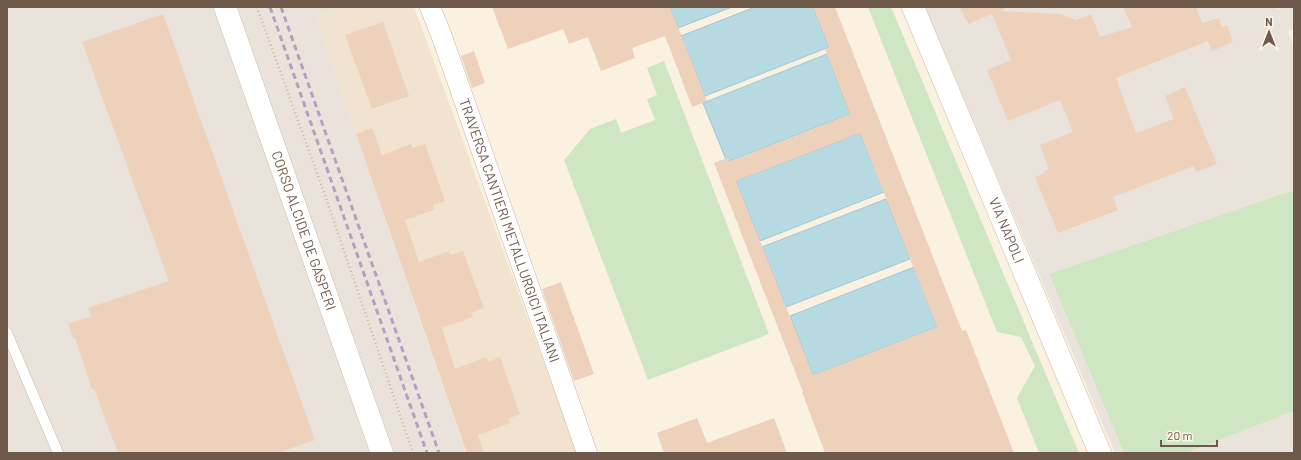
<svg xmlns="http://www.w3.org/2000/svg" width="1301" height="460" viewBox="0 0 1301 460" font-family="Barlow,sans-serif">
	<rect width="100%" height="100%" fill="#faf1e1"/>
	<path fill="#f1e3d0" d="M 346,7 L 414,7 L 577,453 L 465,453 L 316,17 Z"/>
	<path fill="#e9e3dc" d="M 7,7 L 346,7 L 316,17 L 465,453 L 7,453 Z
		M 925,7 L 1276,7 L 1278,10 L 1284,7 L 1294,7 L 1294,29 L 1288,32 L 1294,47 L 1294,190 L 1049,274 L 1124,453 L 1115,453 Z
		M 1294,411 L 1294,453 L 1186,453 Z"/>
	<path fill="#cee6c1" d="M 868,7 L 891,7 L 1079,453 L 1039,453 L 1017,398 L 1035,366 L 1021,337 L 997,332 Z
		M 664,61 L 769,334 L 648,380 L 564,160 L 590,129 L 616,119 L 621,133 L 655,120 L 647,99 L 657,95 L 647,68 Z
		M 1294,190 L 1294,411 L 1186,453 L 1124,453 L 1049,274 Z"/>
	<path fill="#b7d9e1" stroke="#9ec8d2" d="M 670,7 L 732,7 L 678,28 Z
		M 755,7 L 813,7 L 829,47 L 705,96 L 681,36 Z
		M 827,54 L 850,114 L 727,162 L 703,103 Z
		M 860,133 L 884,192 L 760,241 L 736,181 Z
		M 886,199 L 910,259 L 786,307 L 762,247 Z
		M 914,267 L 937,327 L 813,375 L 790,316 Z"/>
	<path fill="#edd1bb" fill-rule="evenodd" d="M 492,7 L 670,7 L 707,101 L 692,107 L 665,36 L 632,48 L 635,58 L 601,71 L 588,37 L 569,44 L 563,29 L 508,49 Z
		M 813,7 L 835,7 L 962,331 L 966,330 L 1014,453 L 825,453 L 802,392 L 803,392 L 714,163 L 727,158 L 729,162 L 850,114 L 825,49 L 829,47 ZM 860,133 L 937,327 L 813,375 L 736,181 Z
		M 960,7 L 1008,7 L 999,11 L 1060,14 L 1076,20 L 1091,14 L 1100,37 L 1132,27 L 1123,7 L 1196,7 L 1202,23 L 1219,18 L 1222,27 L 1227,25 L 1233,42 L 1212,51 L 1208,41 L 1116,78 L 1136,133 L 1174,119 L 1165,96 L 1185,87 L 1217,164 L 1196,172 L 1194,166 L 1113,197 L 1118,210 L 1058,233 L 1035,177 L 1045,173 L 1044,171 L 1049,169 L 1040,145 L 1073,132 L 1060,100 L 1008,121 L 987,70 L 1011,60 L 992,14 L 968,24 Z
		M 163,14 L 315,440 L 277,453 L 118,453 L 94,389 L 92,390 L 75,338 L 73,338 L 68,323 L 91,317 L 88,308 L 169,281 L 82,42 Z
		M 383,22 L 409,96 L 372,109 L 345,35 Z
		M 474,51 L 485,83 L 472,88 L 461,56 Z
		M 372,128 L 382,155 L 411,144 L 412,148 L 425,144 L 445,201 L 433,205 L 434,210 L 405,220 L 419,262 L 449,251 L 451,255 L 463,251 L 484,308 L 471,313 L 473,317 L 442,328 L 455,369 L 486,357 L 488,362 L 500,357 L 520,414 L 508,419 L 510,423 L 478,435 L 484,453 L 467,453 L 356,134 Z
		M 561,282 L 594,374 L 574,381 L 542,289 Z
		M 697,418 L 707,443 L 774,418 L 787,453 L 664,453 L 657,433 Z"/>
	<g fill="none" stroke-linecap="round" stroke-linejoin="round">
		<defs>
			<path id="lane" d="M 7,333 L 58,453"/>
			<g id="street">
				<path id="s1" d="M 430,7 L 442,37 L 587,453"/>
			</g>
			<g id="secondary">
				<path id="s2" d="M 225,7 L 382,453"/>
				<path id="s3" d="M 913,7 L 1100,453"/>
			</g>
		</defs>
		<use href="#lane" stroke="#c9b9a9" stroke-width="11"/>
		<use href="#street" stroke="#c9b9a9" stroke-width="21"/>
		<use href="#secondary" stroke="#cfbba9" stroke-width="23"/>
		<path stroke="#d1b49f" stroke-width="2.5" stroke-dasharray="1 3" stroke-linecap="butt" d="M 257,7 L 326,198 L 413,453"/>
		<use href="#lane" stroke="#fff" stroke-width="10"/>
		<use href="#street" stroke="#fff" stroke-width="20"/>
		<use href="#secondary" stroke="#fff" stroke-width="22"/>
		<path stroke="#b4a1c1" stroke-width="3" stroke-dasharray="6 4" stroke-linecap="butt" d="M 270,7 L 427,453
			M 281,7 L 439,453"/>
	</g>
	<g text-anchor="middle" stroke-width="4" stroke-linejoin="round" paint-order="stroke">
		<g font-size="14" fill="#6f594a" stroke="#fdf5e6">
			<text dy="5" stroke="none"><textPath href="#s2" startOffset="237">CORSO ALCIDE DE GASPERI</textPath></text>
			<text dy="5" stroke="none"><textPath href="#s1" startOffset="237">TRAVERSA CANTIERI METALLURGICI ITALIANI</textPath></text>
			<text dy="5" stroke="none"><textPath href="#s3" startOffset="242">VIA NAPOLI</textPath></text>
		</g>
	</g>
	<rect width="1301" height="460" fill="none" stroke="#6f594a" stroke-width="16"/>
	<g transform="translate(1269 32)" stroke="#fdf5e6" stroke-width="3" paint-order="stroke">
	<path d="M0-3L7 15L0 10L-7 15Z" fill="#6f594a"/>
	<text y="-6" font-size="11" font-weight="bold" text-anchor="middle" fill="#6f594a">N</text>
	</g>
	<path d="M1161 440v6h56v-6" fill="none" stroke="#6f594a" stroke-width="2"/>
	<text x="1167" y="440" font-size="12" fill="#6f594a" stroke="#fdf5e6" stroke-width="3" paint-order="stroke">20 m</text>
</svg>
